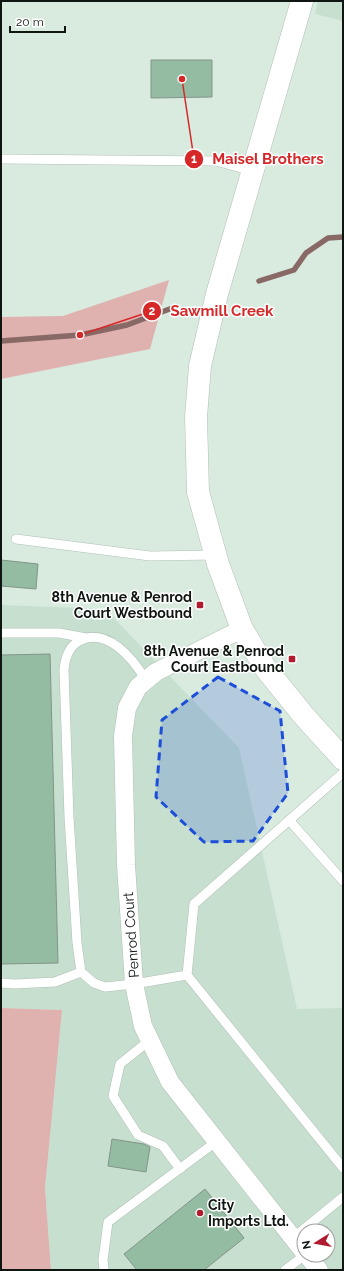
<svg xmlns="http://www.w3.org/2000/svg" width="344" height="1271" viewBox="0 0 344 1271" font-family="Raleway,sans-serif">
	<rect width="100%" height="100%" fill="#d9eadf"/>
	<path fill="#c7dfcf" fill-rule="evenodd" d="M 318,1 L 343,1 L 343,21 L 315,14 Z
		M 1,605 L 105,609 L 239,748 L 297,1009 L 343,1008 L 343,1270 L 51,1270 L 45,1188 L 62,1010 L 1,1008 ZM 304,1231 L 328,1231 L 328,1255 L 304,1255 Z"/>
	<path fill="#dfb1af" d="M 169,280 L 150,349 L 1,379 L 1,317 L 63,316 Z
		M 1,1008 L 62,1010 L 45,1188 L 51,1270 L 1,1270 Z"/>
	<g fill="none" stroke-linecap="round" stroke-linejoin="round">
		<path stroke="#886966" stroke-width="5.5" d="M 259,281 L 294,270 L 306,253 L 328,238 L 343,237
			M 1,341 L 80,335 L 127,325 L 175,307"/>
	</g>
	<path fill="#93bca3" stroke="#849489" d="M 151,60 L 212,60 L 212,97 L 151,98 Z
		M 1,560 L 38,564 L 36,589 L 1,586 Z
		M 50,654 L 58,963 L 1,964 L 1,655 Z
		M 112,1139 L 144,1144 L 150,1147 L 146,1172 L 108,1166 Z
		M 205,1189 L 244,1238 L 204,1270 L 137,1270 L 124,1254 Z"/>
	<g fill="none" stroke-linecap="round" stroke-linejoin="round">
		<defs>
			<path id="service" d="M 1,159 L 216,161 L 252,171
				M 16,539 L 150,556 L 216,555
				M 1,633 L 59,633 L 86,638
				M 146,680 C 133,659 107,626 79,641 C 68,647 65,659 64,670 L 69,817 L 77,943 L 81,972 L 94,983 L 105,987 L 134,984 L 187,975 L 343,1168
				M 289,820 L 343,881
				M 187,975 L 194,904 L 343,773
				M 1,983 L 15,984 L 55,982 L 81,972
				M 150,1040 L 120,1064 L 113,1096 L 138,1135 L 163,1146 L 180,1169
				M 293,1238 L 343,1197
				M 104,1270 L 103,1260 L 108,1222 L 217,1141
				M 285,1270 L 305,1255"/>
			<path id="minor" d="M 242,629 L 156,672 L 138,687 L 127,708 L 123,736 L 126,865 L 134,984 L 143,1026 L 170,1082 L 304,1252
				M 307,1255 L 319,1270"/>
			<path id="tertiary" d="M 302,1 L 217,294 L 200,366 L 196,417 L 198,492 L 218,564 L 242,629 L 266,669 L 304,716 L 343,759"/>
		</defs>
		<use href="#service" stroke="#b0c0b5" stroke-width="10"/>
		<use href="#minor" stroke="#b0c0b5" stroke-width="19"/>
		<use href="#tertiary" stroke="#b0c0b5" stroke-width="23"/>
		<use href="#service" stroke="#fff" stroke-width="9"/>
		<use href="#minor" stroke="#fff" stroke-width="18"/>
		<use href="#tertiary" stroke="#fff" stroke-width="22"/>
	</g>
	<path fill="#1d4ed8" fill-opacity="0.2" stroke="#1d4ed8" stroke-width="3" stroke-dasharray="8 5" stroke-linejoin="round" d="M 218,677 L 280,711 L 288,793 L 253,841 L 204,842 L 156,797 L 162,720 Z"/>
	<g fill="#af1c2f" stroke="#fff" stroke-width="1.5">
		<rect x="196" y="601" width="8" height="8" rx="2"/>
		<rect x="288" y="655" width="8" height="8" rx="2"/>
		<circle cx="200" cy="1213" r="4"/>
	</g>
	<g text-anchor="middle" stroke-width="3" stroke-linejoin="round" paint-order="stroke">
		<g font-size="14" font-weight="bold" fill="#0f1511" stroke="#fff" text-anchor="end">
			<text x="192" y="602">8th Avenue &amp; Penrod<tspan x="192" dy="16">Court Westbound</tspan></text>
			<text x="284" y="656">8th Avenue &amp; Penrod<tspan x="284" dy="16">Court Eastbound</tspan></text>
			<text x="208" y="1210" text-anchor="start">City<tspan x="208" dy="16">Imports Ltd.</tspan></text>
		</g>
		<g font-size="14" fill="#0f1511" stroke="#fff">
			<text transform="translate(131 935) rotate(-94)" y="5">Penrod Court</text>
		</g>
	</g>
	<path fill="none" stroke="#d62828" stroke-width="1.5" d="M182 79L194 159M80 335L152 311"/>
	<g fill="#d62828" stroke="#fff" stroke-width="1.5">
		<circle cx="182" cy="79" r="4"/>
		<circle cx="80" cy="335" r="4"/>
		<circle cx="194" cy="159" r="10"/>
		<circle cx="152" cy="311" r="10"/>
	</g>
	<g font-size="12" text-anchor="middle" font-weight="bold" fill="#fff">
		<text x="194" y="163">1</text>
		<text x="152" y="315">2</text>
	</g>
	<g font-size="15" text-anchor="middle" font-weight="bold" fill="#d62828" stroke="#fff" stroke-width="3" stroke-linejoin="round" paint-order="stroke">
		<text x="268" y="164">Maisel Brothers</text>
		<text x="222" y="316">Sawmill Creek</text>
	</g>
	<rect width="344" height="1271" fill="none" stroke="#0f1511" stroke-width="4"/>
	<g transform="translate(316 1243) rotate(259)"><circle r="19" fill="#ffffff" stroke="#9fa1a0"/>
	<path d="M0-3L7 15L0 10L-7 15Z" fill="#af1c2f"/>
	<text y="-6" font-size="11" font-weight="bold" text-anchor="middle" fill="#0f1511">N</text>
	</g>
	<path d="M10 26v6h55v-6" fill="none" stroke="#0f1511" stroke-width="2"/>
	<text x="16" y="26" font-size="12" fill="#0f1511" stroke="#ffffff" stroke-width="3" paint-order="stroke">20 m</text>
</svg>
